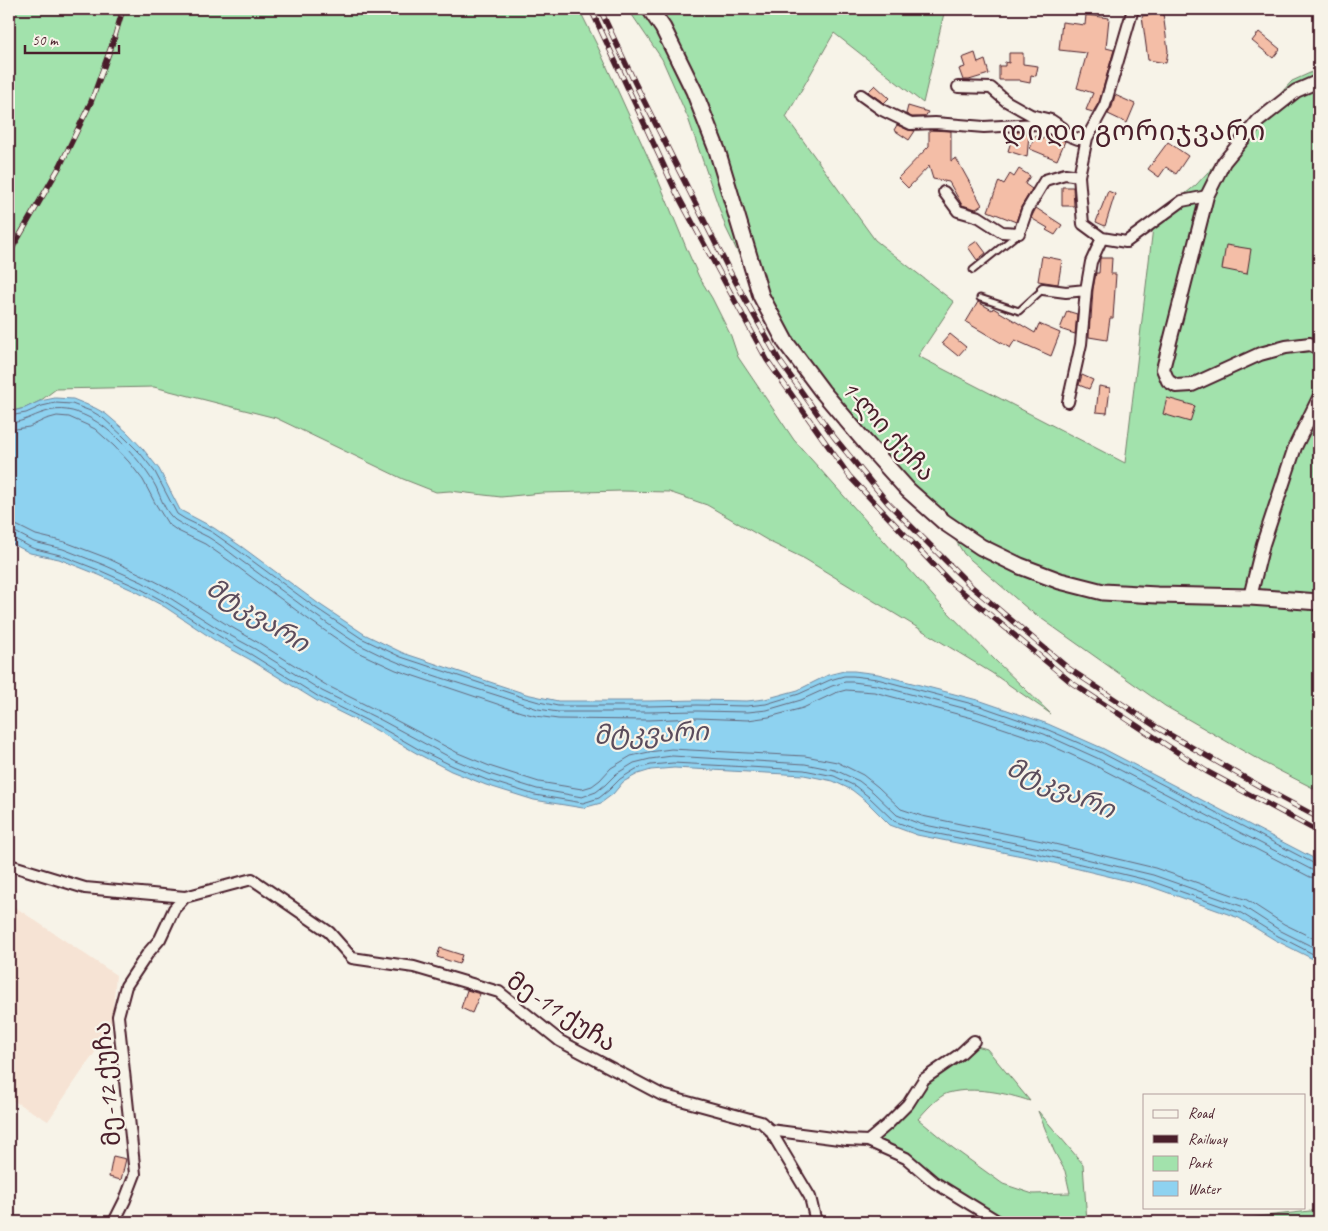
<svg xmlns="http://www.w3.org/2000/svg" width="1328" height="1231" viewBox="0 0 1328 1231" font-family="Caveat,'Noto Sans Georgian',sans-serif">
	<rect width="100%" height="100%" fill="#f7f3e8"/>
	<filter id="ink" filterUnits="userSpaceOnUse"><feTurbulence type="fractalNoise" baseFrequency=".02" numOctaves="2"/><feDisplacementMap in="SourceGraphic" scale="10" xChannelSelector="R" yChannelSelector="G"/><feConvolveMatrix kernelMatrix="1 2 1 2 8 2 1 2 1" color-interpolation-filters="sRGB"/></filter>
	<g filter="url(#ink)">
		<path fill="#f6e3d4" d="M 9,903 L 116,975 L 111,1029 L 48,1121 L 12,1100 L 9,1104 Z"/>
		<path fill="#a2e2ac" stroke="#76806c" d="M 9,9 L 579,9 L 597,45 L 657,177 L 688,252 L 699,277 L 712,298 L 731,336 L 738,357 L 794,440 L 941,605 L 997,662 L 1051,714 L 992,673 L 805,559 L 772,543 L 707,505 L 669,492 L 622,491 L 542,493 L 501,497 L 450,491 L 436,492 L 403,479 L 276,418 L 154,387 L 56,389 L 40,401 L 25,408 L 9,412 Z
			M 628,9 L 945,9 L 923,103 L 834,33 L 786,117 L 875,240 L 954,302 L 918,356 L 1125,463 L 1154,219 L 1196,185 L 1292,81 L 1319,69 L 1319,791 L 1266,764 L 1165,706 L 1028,609 L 964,554 L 956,541 L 858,447 L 782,344 L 726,228 L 688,118 L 662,59 Z
			M 977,1046 L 987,1049 L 1030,1101 C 1006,1093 974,1086 948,1093 C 938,1096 925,1111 918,1119 L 953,1148 L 1003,1184 L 1033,1194 L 1070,1193 L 1065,1171 L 1054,1151 L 1038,1111 L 1083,1164 L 1087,1222 L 999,1222 L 906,1158 L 868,1141 L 924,1079 L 960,1054 Z
			M 1319,1210 L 1319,1222 L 1212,1222 L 1213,1222 Z"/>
		<path fill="#8ed2f0" stroke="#738aa1" d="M 55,398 L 73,399 L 95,408 L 106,414 L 127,432 L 143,449 L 159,469 L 180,510 L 214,528 L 242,547 L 319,604 L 364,634 L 403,653 L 526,694 L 558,701 L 649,701 L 698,700 L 747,701 L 765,699 L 798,690 L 828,675 L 844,671 L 854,671 L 878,674 L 981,701 L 1048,724 L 1102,748 L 1319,861 L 1319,962 L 1275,940 L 1239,918 L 1149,886 L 1037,859 L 917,835 L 890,825 L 866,801 L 852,790 L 833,781 L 804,775 L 674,768 L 651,770 L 638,774 L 623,782 L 613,794 L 601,803 L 583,808 L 534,800 L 486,785 L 451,771 L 418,754 L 376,730 L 317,701 L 249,659 L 216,641 L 165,607 L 137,592 L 99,575 L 59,559 L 30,553 L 9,542 L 9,412 L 25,408 L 40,401 Z"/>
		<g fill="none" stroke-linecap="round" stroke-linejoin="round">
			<path stroke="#65677a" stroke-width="1" d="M 9,416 L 26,413 L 42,406 L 55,403 L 72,404 L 93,412 L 103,418 L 123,436 L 140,453 L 155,472 L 177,514 L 185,519 L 212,532 L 239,551 L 316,608 L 361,638 L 401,657 L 525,698 L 539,702 L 558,706 L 649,706 L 697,705 L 747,706 L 766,704 L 799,694 L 830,680 L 844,676 L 853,676 L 877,679 L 980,706 L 1046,729 L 1100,752 L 1315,864 L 1319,865
				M 9,423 C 25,422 31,416 45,412 C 60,407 74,410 88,417 C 112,428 144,464 156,487 C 161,498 165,512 175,520 C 185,527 197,531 208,537 C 218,543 227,550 236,557 C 267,579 297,603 328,624 C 338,631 349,639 360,645 C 411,672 469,685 523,704 L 538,709 L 558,712 L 649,712 L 697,711 L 748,712 L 767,710 L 801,700 L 832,686 L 845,682 L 853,682 L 876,685 L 978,712 L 1044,734 L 1097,758 L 1312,870 L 1319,871
				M 9,430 L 29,427 L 46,419 L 57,416 L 69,417 L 87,425 L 95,429 L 114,446 L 129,462 L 143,480 L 155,503 L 168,524 L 178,531 L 205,544 L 231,562 L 308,619 L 353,650 L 396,670 L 521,712 L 536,716 L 558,719 L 649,720 L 697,718 L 748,720 L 769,717 L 803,708 L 835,693 L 846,690 L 874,692 L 976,719 L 1041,741 L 1094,765 L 1310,877 L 1319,878
				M 9,524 L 18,526 L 36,535 L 65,542 L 107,558 L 145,576 L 174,591 L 226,624 L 259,643 L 326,685 L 384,714 L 458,753 L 492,767 L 539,782 L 582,789 L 592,786 L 600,780 L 611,768 L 631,756 L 649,752 L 671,749 L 805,756 L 837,762 L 863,775 L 878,787 L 901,809 L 922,816 L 1042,841 L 1155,868 L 1247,900 L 1284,924 L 1319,941
				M 9,531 L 15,532 L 34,542 L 63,549 L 104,565 L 142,582 L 170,598 L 222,631 L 255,649 L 322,691 L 381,720 L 455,760 L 489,774 L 537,789 L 582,797 L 596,792 L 605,785 L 616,774 L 634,763 L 650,759 L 672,756 L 805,764 L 835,770 L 859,781 L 873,792 L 897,815 L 920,824 L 1040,848 L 1153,875 L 1244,907 L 1281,931 L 1319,950
				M 9,538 L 13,538 L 32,548 L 60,555 L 101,571 L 139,588 L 167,603 L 219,636 L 252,655 L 319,697 L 378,726 L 420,750 L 453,766 L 487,780 L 535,795 L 583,803 L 599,798 L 609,790 L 620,779 L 636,769 L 651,765 L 673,763 L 804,770 L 834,776 L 855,786 L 869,797 L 894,821 L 918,830 L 1039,854 L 1151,881 L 1241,913 L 1278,936 L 1319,957"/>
		</g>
		<path fill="#f4bea7" stroke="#4a1f2b" d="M 1163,13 L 1168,51 L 1166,63 L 1148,60 L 1142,16 Z
			M 1086,15 L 1109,18 L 1106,48 L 1114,50 L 1099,102 L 1093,112 L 1086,110 L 1093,93 L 1077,88 L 1087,53 L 1059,50 L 1062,22 L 1085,25 Z
			M 1259,32 L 1280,49 L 1273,58 L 1252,41 Z
			M 975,53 L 978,63 L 985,60 L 989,74 L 969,80 L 963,80 L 959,69 L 965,67 L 962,58 Z
			M 1009,53 L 1023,53 L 1023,64 L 1038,66 L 1036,76 L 1031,75 L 1030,83 L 1020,81 L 1020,80 L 999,80 L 999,66 L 1005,66 L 1005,62 L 1009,63 Z
			M 875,85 L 889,98 L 884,103 L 868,92 Z
			M 1115,95 L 1135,104 L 1127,123 L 1108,114 L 1112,107 Z
			M 908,106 L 928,112 L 925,117 L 912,117 L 906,114 Z
			M 897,125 L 908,130 L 915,131 L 909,140 L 894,130 Z
			M 929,130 L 951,131 L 951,161 L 956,158 L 982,205 L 976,209 L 962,205 L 949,182 L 933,179 L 929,166 L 908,188 L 898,178 L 929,146 Z
			M 1014,132 L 1023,132 L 1029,134 L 1027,157 L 1008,151 Z
			M 1045,134 L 1065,141 L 1057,160 L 1030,149 L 1035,136 L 1043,139 Z
			M 1168,142 L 1188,156 L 1176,174 L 1166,167 L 1159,177 L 1148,169 Z
			M 1019,169 L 1030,176 L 1025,184 L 1032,189 L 1021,207 L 1016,222 L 988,211 L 999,181 L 1004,184 L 1010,174 L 1014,177 Z
			M 1062,187 L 1073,187 L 1074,206 L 1062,206 Z
			M 1108,191 L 1115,194 L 1105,226 L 1096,222 Z
			M 1036,208 L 1062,225 L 1055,235 L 1046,230 L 1048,228 L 1031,218 Z
			M 977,241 L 986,253 L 977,260 L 968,247 Z
			M 1226,245 L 1251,249 L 1247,274 L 1222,269 Z
			M 1042,256 L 1062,260 L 1058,284 L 1038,281 Z
			M 1100,258 L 1112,258 L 1111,274 L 1116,274 L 1113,318 L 1110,318 L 1107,340 L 1089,337 L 1090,319 L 1091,319 L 1093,289 L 1096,273 L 1099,273 Z
			M 978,302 L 992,310 L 993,308 L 1035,333 L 1039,324 L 1060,333 L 1051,356 L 1015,340 L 1010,348 L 966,322 Z
			M 1067,311 L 1077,314 L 1075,334 L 1060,329 Z
			M 950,334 L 966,347 L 958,356 L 942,343 Z
			M 1082,375 L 1093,380 L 1089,389 L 1079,385 Z
			M 1099,386 L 1110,388 L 1107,413 L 1096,412 Z
			M 1167,398 L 1195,406 L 1190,422 L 1163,414 Z
			M 440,948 L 462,955 L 459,964 L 437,957 Z
			M 467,990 L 480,994 L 472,1013 L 461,1008 Z
			M 113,1156 L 126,1159 L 121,1180 L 109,1177 Z"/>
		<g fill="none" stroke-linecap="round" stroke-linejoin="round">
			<defs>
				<path id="service" d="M 973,270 L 1019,233
					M 980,298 L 1019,311 L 1043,289"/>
				<path id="minor" d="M 958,87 L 991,88 L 1006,101 L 1031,115 L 1051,120 L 1063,128
					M 861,95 L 882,110 L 911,124 L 935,123 L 984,127 L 1039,124 L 1078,139 L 1087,138
					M 1079,176 L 1083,224 L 1102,238
					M 944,192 L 958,211 L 979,217 L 1002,232 L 1019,233 L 1027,210 L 1045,180 L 1065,174 L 1079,176 L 1087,138 L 1105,105 L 1133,9
					M 1043,289 L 1066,292 L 1086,290
					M 1068,402 L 1081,344 L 1086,290 L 1091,262 L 1102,238 L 1126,242 L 1182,201 L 1207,196
					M 9,864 L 13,866 L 85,888 L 185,897 L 252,879 L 329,932 L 352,958 L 414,967 L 499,992 L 560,1041 L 662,1095 L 761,1122 L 770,1130 L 810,1197 L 816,1222
					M 770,1130 L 847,1140 L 868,1141 L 906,1158 L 934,1182 L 999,1222
					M 868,1141 L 888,1124 L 908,1104 L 924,1079 L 960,1054 L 974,1041
					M 114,1222 L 125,1200 L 135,1174 L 118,1016 L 126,986 L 148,953 L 160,939 L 174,909 L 185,897"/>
				<path id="tertiary" d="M 1319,81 L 1296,91 L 1258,121 L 1224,162 L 1207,196 L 1163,369 L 1168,381 L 1176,386 L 1192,385 L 1260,354 L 1286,347 L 1310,344 L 1319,348
					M 1250,597 L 1263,544 L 1295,447 L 1319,398"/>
				<path id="secondary" d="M 650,9 L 663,28 L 694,91 L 717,150 L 761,296 L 786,343 L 822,391 L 865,442 L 908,490 L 944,522 L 981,547 L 1020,566 L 1060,581 L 1103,592 L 1157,595 L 1250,597 L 1319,602"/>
			</defs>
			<use href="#service" stroke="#4a1f2b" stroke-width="9"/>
			<use href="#minor" stroke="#4a1f2b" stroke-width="14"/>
			<use href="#tertiary" stroke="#4a1f2b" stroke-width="16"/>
			<use href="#secondary" stroke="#4a1f2b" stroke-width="19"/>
			<use href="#service" stroke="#f7f3e8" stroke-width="5"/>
			<use href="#minor" stroke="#f7f3e8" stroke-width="10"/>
			<use href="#tertiary" stroke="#f7f3e8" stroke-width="12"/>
			<use href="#secondary" stroke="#f7f3e8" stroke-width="15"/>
			<defs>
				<path id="rail" d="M 591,9 L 677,194 L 767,360 L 850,477 L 948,580 L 1072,683 L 1206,771 L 1319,832
					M 600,9 L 635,83 L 729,270 L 779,360 L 834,437 L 888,503 L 971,586 L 1068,668 L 1158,728 L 1261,787 L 1319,818
					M 9,254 L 60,166 L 91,102 L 114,39 L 123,9"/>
			</defs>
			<use href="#rail" stroke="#4a1f2b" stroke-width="5.5"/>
			<use href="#rail" stroke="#f7f3e8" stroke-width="4" stroke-dasharray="11" stroke-linecap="butt"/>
		</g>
	</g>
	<g text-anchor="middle" stroke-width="4.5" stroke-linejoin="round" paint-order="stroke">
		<g font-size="25" fill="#4a1f2b" stroke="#f7f3e8">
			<text transform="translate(889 430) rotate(48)" y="9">1-ლი ქუჩა</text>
			<text transform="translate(562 1011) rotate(33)" y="9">მე-11 ქუჩა</text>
			<text transform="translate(106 1084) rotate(-95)" y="9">მე-12 ქუჩა</text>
		</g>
		<g font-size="26" font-style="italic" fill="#5b4c5c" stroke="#f7f3e8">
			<text transform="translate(258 615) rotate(32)" y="9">მტკვარი</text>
			<text transform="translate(651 733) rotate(-2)" y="9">მტკვარი</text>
			<text transform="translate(1061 788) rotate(23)" y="9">მტკვარი</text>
		</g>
		<g font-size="28" letter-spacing="1" fill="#4a1f2b" stroke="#f7f3e8">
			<text x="1134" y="140">დიდი გორიჯვარი</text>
		</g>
	</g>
	<rect width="1328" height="1231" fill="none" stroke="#f7f3e8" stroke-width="30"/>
	<rect x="15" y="15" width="1298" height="1201" fill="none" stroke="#4a1f2b" stroke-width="2" filter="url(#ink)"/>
	<rect x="1143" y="1094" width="162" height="115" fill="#f7f3e8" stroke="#b29e9c"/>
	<rect x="1153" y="1110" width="25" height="8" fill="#f7f3e8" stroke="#b29e9c"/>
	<text x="1188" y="1118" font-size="15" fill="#4a1f2b">Road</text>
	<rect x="1153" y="1135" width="25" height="8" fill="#4a1f2b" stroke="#b29e9c"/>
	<text x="1188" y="1144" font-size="15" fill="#4a1f2b">Railway</text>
	<rect x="1153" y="1156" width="25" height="15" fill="#a2e2ac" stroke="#b29e9c"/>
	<text x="1188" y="1168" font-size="15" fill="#4a1f2b">Park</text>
	<rect x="1153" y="1181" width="25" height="15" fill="#8ed2f0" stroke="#b29e9c"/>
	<text x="1188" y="1194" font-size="15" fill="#4a1f2b">Water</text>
	<path d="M25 45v8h94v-8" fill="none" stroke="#4a1f2b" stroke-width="2.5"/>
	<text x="32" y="45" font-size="15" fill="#4a1f2b" stroke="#f7f3e8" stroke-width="4" paint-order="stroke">50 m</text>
</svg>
